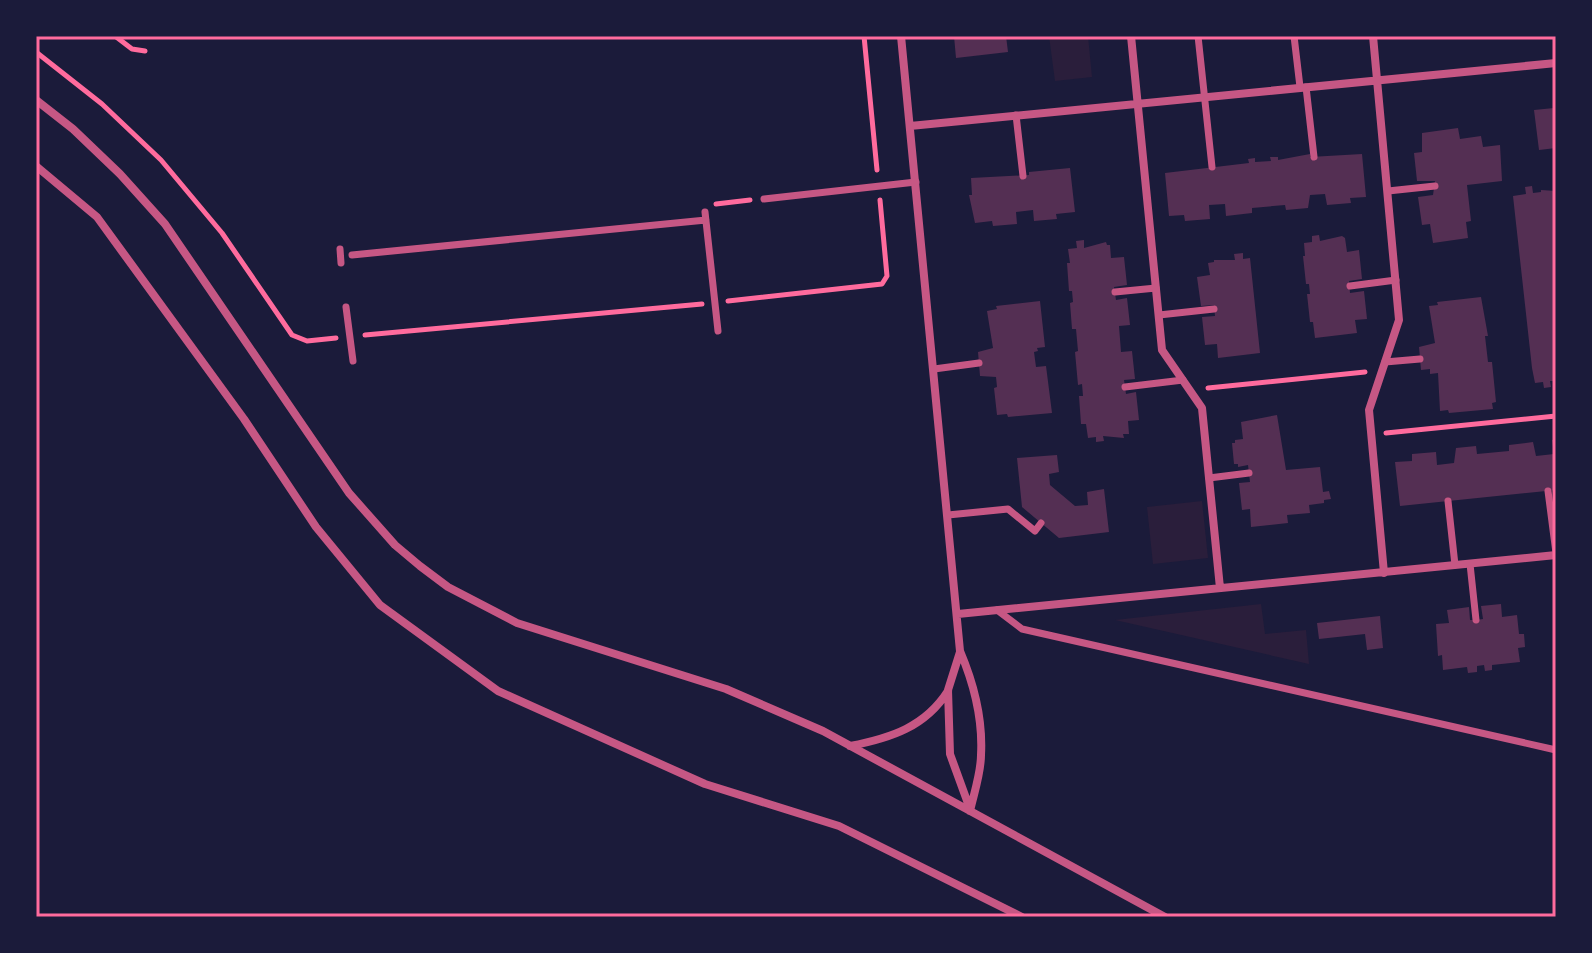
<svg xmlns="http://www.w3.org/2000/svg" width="1592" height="953" viewBox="0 0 1592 953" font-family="Arial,sans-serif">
	<rect width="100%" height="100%" fill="#1b1b3a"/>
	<path fill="#2a1e3b" d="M 1049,36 L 1088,36 L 1092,77 L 1055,81 Z
		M 1202,501 L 1208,558 L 1153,564 L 1147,507 Z
		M 1261,604 L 1265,634 L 1306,630 L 1309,664 L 1115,620 Z"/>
	<path fill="#542f53" d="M 954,36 L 1006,36 L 1008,52 L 956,58 Z
		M 1554,108 L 1556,148 L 1539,150 L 1534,110 Z
		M 1458,128 L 1460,139 L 1481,136 L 1483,147 L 1500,145 L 1502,181 L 1467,185 L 1471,221 L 1466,222 L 1468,238 L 1433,243 L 1430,224 L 1422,225 L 1418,197 L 1433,195 L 1435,181 L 1417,181 L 1414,153 L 1422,152 L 1422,133 Z
		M 1310,154 L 1310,157 L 1362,154 L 1366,197 L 1350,198 L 1351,203 L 1327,205 L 1325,194 L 1310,195 L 1308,208 L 1286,210 L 1285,205 L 1252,208 L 1252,213 L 1226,216 L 1225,204 L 1209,205 L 1210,219 L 1185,221 L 1184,215 L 1169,216 L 1165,173 L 1249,163 L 1248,159 L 1255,158 L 1255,162 L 1271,161 L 1270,157 L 1278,157 L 1278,160 Z
		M 1070,168 L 1075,212 L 1056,214 L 1057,219 L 1034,221 L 1033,210 L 1016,212 L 1017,224 L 993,226 L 992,221 L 975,223 L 969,195 L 972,195 L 971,178 L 1029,175 L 1029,172 Z
		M 1532,186 L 1533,193 L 1541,192 L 1541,190 L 1556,191 L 1556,381 L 1550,381 L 1551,387 L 1544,388 L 1543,382 L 1535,383 L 1532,368 L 1513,196 L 1526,194 L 1525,187 Z
		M 1319,235 L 1320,241 L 1342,236 L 1345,238 L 1347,252 L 1359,250 L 1362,279 L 1349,281 L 1350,293 L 1364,291 L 1367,319 L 1355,320 L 1357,333 L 1315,338 L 1313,322 L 1310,322 L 1307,294 L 1310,294 L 1309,284 L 1306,284 L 1303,256 L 1305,256 L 1304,243 L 1312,242 L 1312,236 Z
		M 1084,240 L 1084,248 L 1106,242 L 1107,245 L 1110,245 L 1111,258 L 1124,257 L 1127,285 L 1114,287 L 1116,300 L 1127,298 L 1130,325 L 1119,326 L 1121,352 L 1132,351 L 1135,379 L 1124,380 L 1126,394 L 1136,392 L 1139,420 L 1128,421 L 1129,434 L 1123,434 L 1124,438 L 1103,436 L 1104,441 L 1096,442 L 1096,437 L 1088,438 L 1086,424 L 1081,424 L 1079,396 L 1083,396 L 1082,384 L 1078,385 L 1075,352 L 1078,351 L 1076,329 L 1072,329 L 1070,303 L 1073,302 L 1072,291 L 1069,291 L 1067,263 L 1070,263 L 1068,249 L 1077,248 L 1076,241 Z
		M 1243,253 L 1243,259 L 1250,258 L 1260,353 L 1218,358 L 1217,344 L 1205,345 L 1202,317 L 1215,316 L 1214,305 L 1201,306 L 1197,277 L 1210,275 L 1208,263 L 1214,262 L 1214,260 L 1235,260 L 1234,254 Z
		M 1481,297 L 1488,336 L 1485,336 L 1488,362 L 1492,362 L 1496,402 L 1492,403 L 1493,409 L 1449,413 L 1448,410 L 1440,411 L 1438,373 L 1430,374 L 1430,369 L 1421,370 L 1419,347 L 1435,343 L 1429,306 L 1438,305 L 1437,302 Z
		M 1040,301 L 1045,347 L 1037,348 L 1038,351 L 1034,352 L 1036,367 L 1046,366 L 1052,413 L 1008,417 L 1007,414 L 997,415 L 994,388 L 997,387 L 996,377 L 980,376 L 978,352 L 993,348 L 987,311 L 997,309 L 996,306 Z
		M 1277,415 L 1286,470 L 1320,467 L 1323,492 L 1329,491 L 1331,499 L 1324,500 L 1324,503 L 1309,505 L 1310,513 L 1287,515 L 1288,523 L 1251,527 L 1250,509 L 1242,510 L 1239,483 L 1250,482 L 1248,465 L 1238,467 L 1238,464 L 1234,464 L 1232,443 L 1235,443 L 1235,440 L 1243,439 L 1241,422 Z
		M 1556,439 L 1556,490 L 1400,506 L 1395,462 L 1412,461 L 1412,454 L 1436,452 L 1437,465 L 1454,463 L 1456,448 L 1476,446 L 1477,454 L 1509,451 L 1509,445 L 1533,442 L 1536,456 L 1554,454 L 1552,440 Z
		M 1057,455 L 1059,472 L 1049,474 L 1050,485 L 1075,506 L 1088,505 L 1087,492 L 1104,489 L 1109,532 L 1059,538 L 1022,507 L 1017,458 Z
		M 1501,604 L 1502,617 L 1517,615 L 1519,634 L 1524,634 L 1525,647 L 1518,648 L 1520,662 L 1492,665 L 1492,670 L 1485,671 L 1484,665 L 1477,666 L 1477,672 L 1468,673 L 1467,667 L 1443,670 L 1442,655 L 1438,656 L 1436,624 L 1449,623 L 1447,610 L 1469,607 L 1470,620 L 1476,620 L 1483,619 L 1481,606 Z
		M 1380,616 L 1383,648 L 1367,650 L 1365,634 L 1319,639 L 1317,623 Z"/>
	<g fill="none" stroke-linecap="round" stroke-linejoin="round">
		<path stroke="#ff6b9d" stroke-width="5" d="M 115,36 L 132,49 L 145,51
			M 864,36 L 877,170
			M 36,52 L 102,104 L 161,160 L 222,233 L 292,335 L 307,341 L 336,338
			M 716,204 L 750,200
			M 728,301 L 882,284 L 887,276 L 880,200
			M 365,335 L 702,304
			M 1208,388 L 1365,372
			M 1386,433 L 1556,416"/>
		<path stroke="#c65784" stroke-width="7" d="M 1198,36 L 1212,167
			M 1294,36 L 1300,87
			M 1306,87 L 1314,157
			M 1016,115 L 1023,176
			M 1388,191 L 1435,186
			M 764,199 L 916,182
			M 705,212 L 718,331
			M 340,249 L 341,263
			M 352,255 L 706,220
			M 1350,286 L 1396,280
			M 1115,292 L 1156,288
			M 346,307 L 353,361
			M 1159,315 L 1214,309
			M 1385,362 L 1420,359
			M 934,369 L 979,363
			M 1125,387 L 1183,380
			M 1209,478 L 1249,473
			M 1548,491 L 1556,553
			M 1448,501 L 1455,565
			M 948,515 L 1008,509 L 1035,531 L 1041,523
			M 1470,564 L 1476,620
			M 997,610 L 1022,629 L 1556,750"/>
		<path stroke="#c65784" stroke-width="8" d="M 901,36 L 960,651 C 974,684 983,719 981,755 C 981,773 974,793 970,811
			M 1131,36 L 1162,350 L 1202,408 L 1220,588
			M 1373,36 L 1399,320 L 1369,410 L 1384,573
			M 36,100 L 73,129 L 120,174 L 165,224 L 349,493 L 395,545 L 420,566 L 448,587 L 517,623 L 726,689 L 823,731 L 1165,917
			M 910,126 L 1556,63
			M 36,166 L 97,217 L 244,419 L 316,527 L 380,605 L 498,691 L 705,784 L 839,826 L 1022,917
			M 958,614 L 1556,555
			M 960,652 L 948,690 L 950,754 L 970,809
			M 850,746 C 891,738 925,727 948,691"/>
	</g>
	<rect width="1592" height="953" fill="none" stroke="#1b1b3a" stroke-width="76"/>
	<rect x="38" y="38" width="1516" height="877" fill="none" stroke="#ff6b9d" stroke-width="3"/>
</svg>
